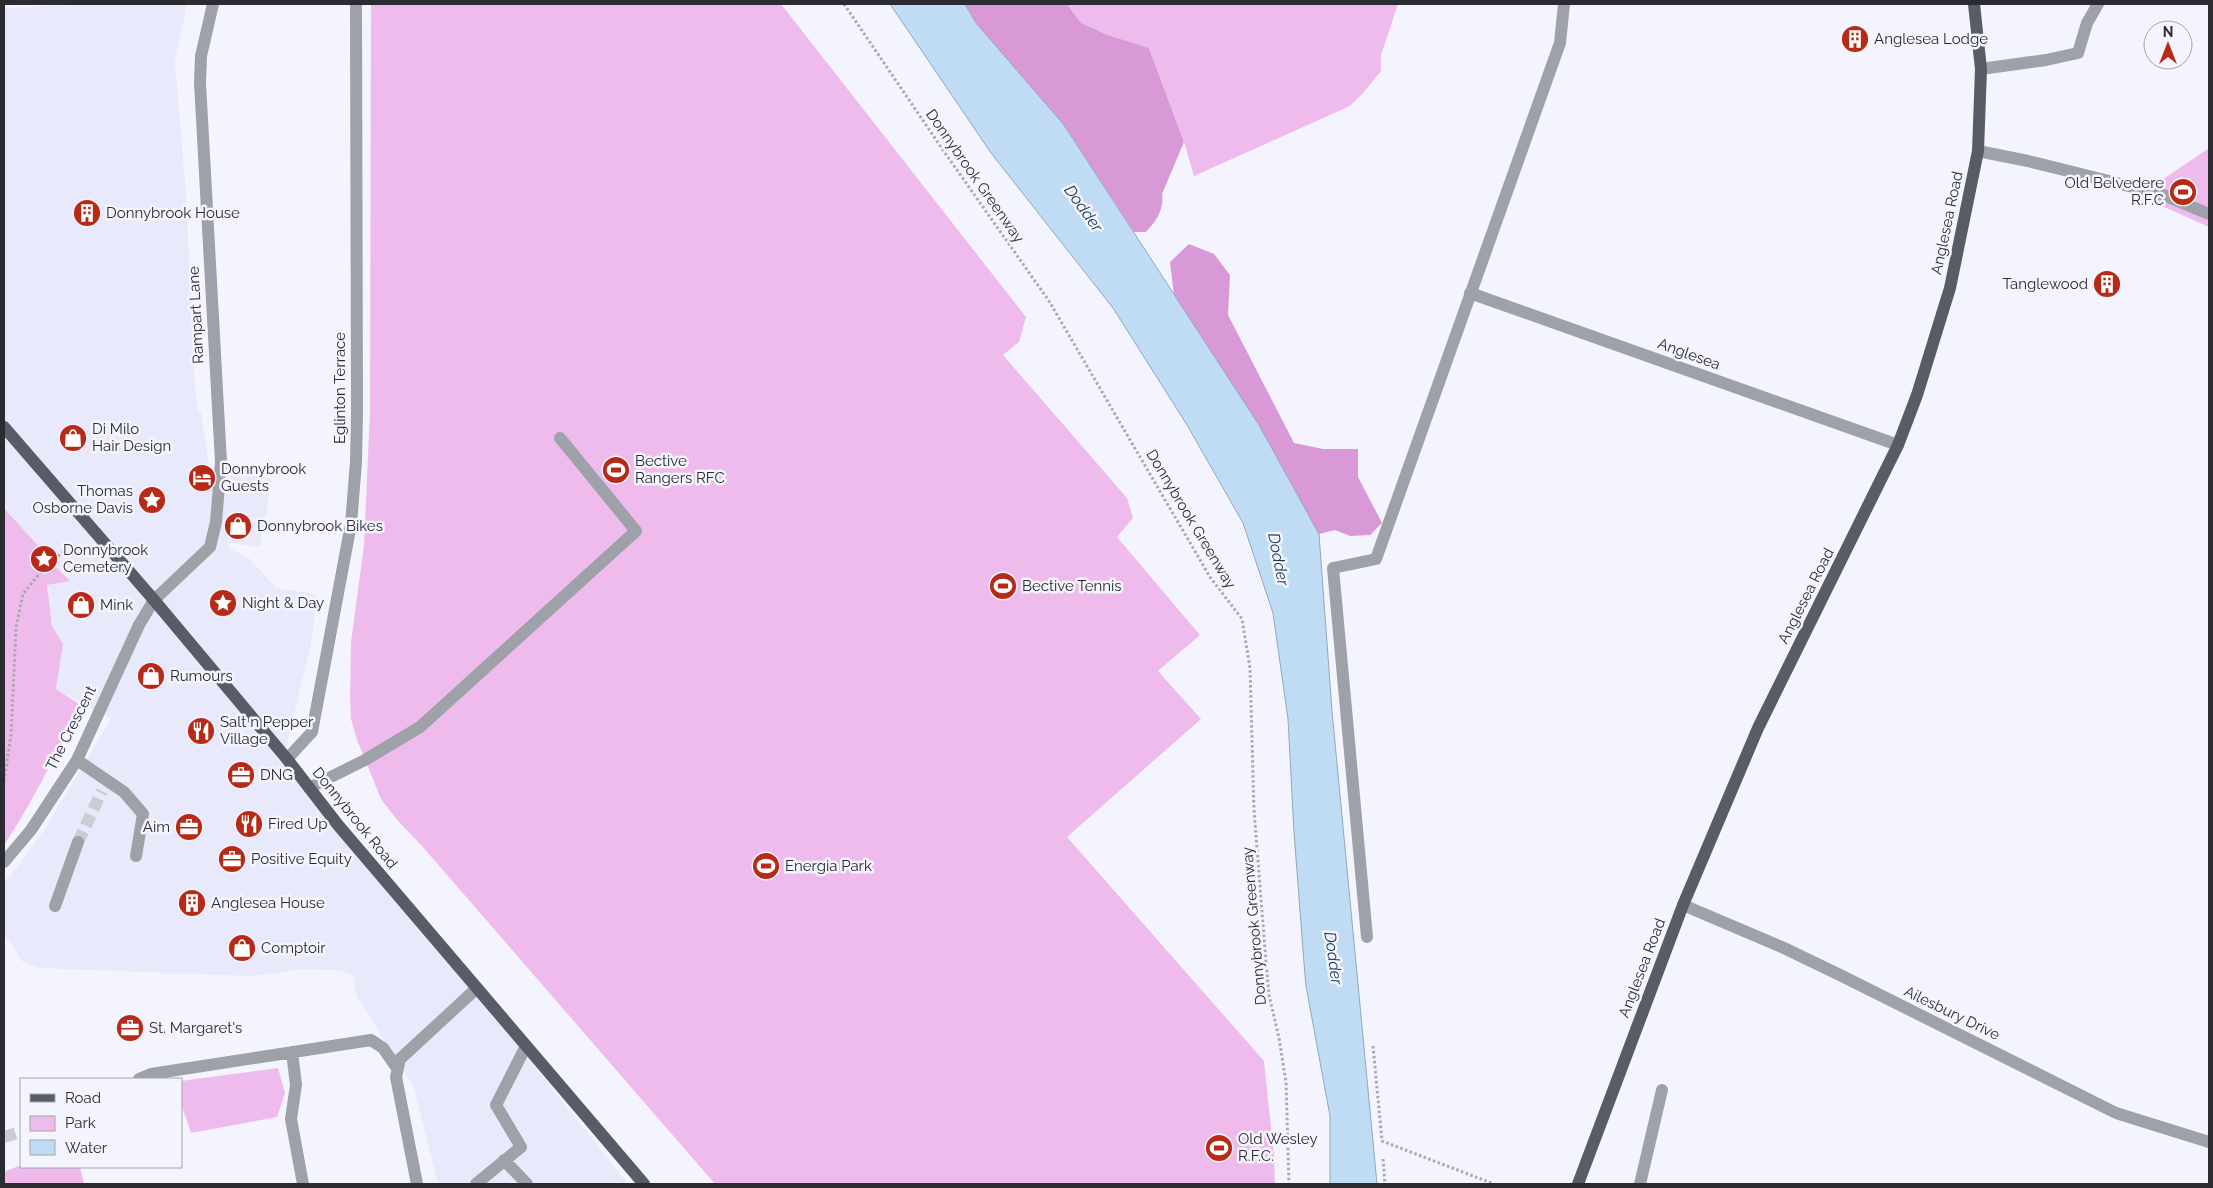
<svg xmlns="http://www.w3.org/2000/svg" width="2213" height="1188" viewBox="0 0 2213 1188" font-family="Raleway,sans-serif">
	<rect width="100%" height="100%" fill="#f4f4fe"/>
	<path fill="#e9e9fc" d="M 91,4 L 187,4 L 175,62 L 186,193 L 195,388 L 198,410 L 201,411 L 210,474 L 233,472 L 269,478 L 272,480 L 260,547 L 230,543 L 229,548 L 250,559 L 276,588 L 317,594 L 312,639 L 285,753 L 628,1184 L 438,1184 L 414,1088 L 356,995 L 354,975 L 335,970 L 304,969 L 252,976 L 38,968 L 23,962 L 4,934 L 4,881 L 11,875 L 44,830 L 111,719 L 56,689 L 63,644 L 52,626 L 47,585 L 69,581 L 48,566 L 43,551 L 4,507 L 4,8 Z"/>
	<path fill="#efbbed" d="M 371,4 L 781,4 L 1026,317 L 1019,342 L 1003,355 L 1127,498 L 1133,518 L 1117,537 L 1200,635 L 1158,671 L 1201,719 L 1067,837 L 1264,1061 L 1274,1156 L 1275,1184 L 715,1184 L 422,846 L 398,821 L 381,799 L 357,740 L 351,719 L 350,698 L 351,642 L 364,545 L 370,412 Z
		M 1067,4 L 1398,4 L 1381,55 L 1381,71 L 1364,92 L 1350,106 L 1194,176 L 1184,142 L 1149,48 L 1108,35 L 1081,23 Z
		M 2209,148 L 2209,227 L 2153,202 L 2159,182 Z
		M 4,508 L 43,551 L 48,566 L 56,567 L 70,581 L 47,585 L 52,626 L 63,644 L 56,689 L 79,704 C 57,753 34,800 4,845 Z
		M 278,1068 L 285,1093 L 277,1117 L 191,1133 L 181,1104 L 181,1081 Z
		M 21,1165 L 21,1167 L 80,1167 L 84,1184 L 4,1184 L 4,1172 Z"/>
	<path fill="#d999d7" d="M 965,4 L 1067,4 L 1081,23 L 1108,35 L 1149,48 L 1184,142 L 1162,194 C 1164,210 1157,220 1146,232 L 1134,232 L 1064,125 L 976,23 Z
		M 1189,244 L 1214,254 L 1230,275 L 1228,315 L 1294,443 L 1323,449 L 1358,449 L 1358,477 L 1382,523 L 1370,535 L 1350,536 L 1335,530 L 1319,534 L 1304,530 L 1213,370 L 1174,295 L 1170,262 Z"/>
	<path fill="#c0dcf4" stroke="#93a7ba" d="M 890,4 L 965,4 L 976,23 L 1064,125 L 1259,425 L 1319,534 L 1332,711 L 1377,1184 L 1330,1184 L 1330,1116 L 1306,986 L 1304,963 L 1294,832 L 1288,719 L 1273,613 L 1243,523 L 1187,425 L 1113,308 L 991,153 Z"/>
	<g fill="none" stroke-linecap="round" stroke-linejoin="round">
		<path stroke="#ccccd5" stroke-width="12" stroke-dasharray="12 6" stroke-linecap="butt" d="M 78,842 L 102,791
			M 4,1137 L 21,1132"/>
		<path stroke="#a9a9b1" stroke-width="3" stroke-dasharray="2.5 2.5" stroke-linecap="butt" d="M 844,4 L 945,153 L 1049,301 L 1210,577 L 1242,619 L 1250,668 L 1254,810 L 1266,962 L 1269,995 L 1279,1038 L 1286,1082 L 1289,1184
			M 4,781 L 11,735 L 16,627 L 23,594 L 43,569 L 72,544
			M 1373,1046 L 1382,1141 L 1494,1184
			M 1383,1159 L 1385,1184"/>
		<path stroke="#9ea1a7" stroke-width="12" d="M 1981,69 L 2046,60 L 2078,53 L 2087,23 L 2098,4
			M 1978,151 L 2028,161 L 2161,194 L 2209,214
			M 1470,293 L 1898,445
			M 287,759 L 312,732 L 351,524 L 356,462 L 357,413 L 356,4
			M 77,760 L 124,792 L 143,814 L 136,856
			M 309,788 L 365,760 L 420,727 L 636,531 L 560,438
			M 4,862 L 31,830 L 77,760 L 139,625 L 154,600 L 210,547 L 216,522 L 221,462 L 200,83 L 201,56 L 213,4
			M 1683,905 L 1784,948 L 1842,976 L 2116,1113 L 2209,1142
			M 55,906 L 78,842
			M 1367,937 L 1333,568 L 1376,559 L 1560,43 L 1564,4
			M 292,1052 L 296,1085 L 291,1119 L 303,1184
			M 139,1079 L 151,1074 L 371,1040 L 383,1048 L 397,1068
			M 504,1160 L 527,1184
			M 417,1184 L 396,1077 L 400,1059 L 477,988
			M 476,1184 L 521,1147 L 496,1105 L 526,1046
			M 1640,1184 L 1662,1090"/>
		<path stroke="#575c67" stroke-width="12" d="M 4,427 L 154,600 L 287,759 L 338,825 L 644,1184
			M 1578,1184 L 1683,905 L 1758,728 L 1898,445 L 1917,395 L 1950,288 L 1978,151 L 1981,69 L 1974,4"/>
	</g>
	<defs>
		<symbol id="building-disc" viewBox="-11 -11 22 22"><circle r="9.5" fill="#b72a17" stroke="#f4f4fe"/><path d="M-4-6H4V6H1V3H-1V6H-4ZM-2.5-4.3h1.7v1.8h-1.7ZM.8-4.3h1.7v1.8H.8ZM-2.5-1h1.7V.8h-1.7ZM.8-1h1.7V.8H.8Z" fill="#fff"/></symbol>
		<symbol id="stadium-disc" viewBox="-11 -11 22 22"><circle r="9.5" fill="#b72a17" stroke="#f4f4fe"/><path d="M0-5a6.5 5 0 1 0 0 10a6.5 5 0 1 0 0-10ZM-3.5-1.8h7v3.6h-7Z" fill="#fff"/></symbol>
		<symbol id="shop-disc" viewBox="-11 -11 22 22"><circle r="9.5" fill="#b72a17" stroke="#f4f4fe"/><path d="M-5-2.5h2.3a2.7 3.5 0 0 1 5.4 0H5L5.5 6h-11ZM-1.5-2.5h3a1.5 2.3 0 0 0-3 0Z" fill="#fff"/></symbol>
		<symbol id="hotel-disc" viewBox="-11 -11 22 22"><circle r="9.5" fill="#b72a17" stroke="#f4f4fe"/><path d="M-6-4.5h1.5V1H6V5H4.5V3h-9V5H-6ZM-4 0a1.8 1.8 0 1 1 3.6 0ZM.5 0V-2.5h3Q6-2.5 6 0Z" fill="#fff"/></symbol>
		<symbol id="sight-disc" viewBox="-11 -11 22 22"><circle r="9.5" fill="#b72a17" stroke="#f4f4fe"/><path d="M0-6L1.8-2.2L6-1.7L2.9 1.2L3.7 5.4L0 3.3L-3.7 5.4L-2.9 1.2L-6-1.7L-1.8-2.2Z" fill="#fff"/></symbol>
		<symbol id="restaurant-disc" viewBox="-11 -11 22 22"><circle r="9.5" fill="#b72a17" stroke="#f4f4fe"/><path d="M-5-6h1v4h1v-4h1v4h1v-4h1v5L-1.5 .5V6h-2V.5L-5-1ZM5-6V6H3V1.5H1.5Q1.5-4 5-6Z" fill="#fff"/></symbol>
		<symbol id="office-disc" viewBox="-11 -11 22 22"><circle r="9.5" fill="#b72a17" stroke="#f4f4fe"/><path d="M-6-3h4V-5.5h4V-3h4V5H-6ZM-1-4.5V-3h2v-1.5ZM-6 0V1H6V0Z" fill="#fff"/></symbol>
	</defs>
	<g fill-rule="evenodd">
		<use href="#building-disc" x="1839" y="23" width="32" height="32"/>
		<use href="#stadium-disc" x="2167" y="176" width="32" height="32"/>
		<use href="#building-disc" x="71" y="197" width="32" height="32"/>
		<use href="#building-disc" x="2091" y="268" width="32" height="32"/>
		<use href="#shop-disc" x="57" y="422" width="32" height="32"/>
		<use href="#stadium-disc" x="600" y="454" width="32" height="32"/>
		<use href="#hotel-disc" x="186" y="462" width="32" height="32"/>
		<use href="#sight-disc" x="136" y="484" width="32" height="32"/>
		<use href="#shop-disc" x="222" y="510" width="32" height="32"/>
		<use href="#sight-disc" x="28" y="543" width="32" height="32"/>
		<use href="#stadium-disc" x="987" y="570" width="32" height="32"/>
		<use href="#sight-disc" x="207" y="587" width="32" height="32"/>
		<use href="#shop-disc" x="65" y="589" width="32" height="32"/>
		<use href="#shop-disc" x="135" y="660" width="32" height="32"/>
		<use href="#restaurant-disc" x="185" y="715" width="32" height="32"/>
		<use href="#office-disc" x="225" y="759" width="32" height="32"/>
		<use href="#restaurant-disc" x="233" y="808" width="32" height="32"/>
		<use href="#office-disc" x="173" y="811" width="32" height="32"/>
		<use href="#office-disc" x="216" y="843" width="32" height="32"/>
		<use href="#stadium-disc" x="750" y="850" width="32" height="32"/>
		<use href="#building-disc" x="176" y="887" width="32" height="32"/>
		<use href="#shop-disc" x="226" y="932" width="32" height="32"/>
		<use href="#office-disc" x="114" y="1012" width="32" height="32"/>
		<use href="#stadium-disc" x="1203" y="1132" width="32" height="32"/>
	</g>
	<g text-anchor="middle" stroke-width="5" stroke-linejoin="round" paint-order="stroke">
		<g font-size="15" fill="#2b2b31" stroke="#f4f4fe" text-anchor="start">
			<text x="1874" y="44">Anglesea Lodge</text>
			<text x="2164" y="188" text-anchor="end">Old Belvedere<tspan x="2164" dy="17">R.F.C</tspan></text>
			<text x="106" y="218">Donnybrook House</text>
			<text x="2088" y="289" text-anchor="end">Tanglewood</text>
			<text x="92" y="434">Di Milo<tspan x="92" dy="17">Hair Design</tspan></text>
			<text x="635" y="466">Bective<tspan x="635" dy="17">Rangers RFC</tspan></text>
			<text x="221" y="474">Donnybrook<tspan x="221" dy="17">Guests</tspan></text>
			<text x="133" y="496" text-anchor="end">Thomas<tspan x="133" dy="17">Osborne Davis</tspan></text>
			<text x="257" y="531">Donnybrook Bikes</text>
			<text x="63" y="555">Donnybrook<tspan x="63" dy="17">Cemetery</tspan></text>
			<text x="1022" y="591">Bective Tennis</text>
			<text x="242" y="608">Night &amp; Day</text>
			<text x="100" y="610">Mink</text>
			<text x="170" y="681">Rumours</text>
			<text x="220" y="727">Salt n Pepper<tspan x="220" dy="17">Village</tspan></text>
			<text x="260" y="780">DNG</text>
			<text x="268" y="829">Fired Up</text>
			<text x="170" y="832" text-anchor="end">Aim</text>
			<text x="251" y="864">Positive Equity</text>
			<text x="785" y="871">Energia Park</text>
			<text x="211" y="908">Anglesea House</text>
			<text x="261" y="953">Comptoir</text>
			<text x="149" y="1033">St. Margaret's</text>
			<text x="1238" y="1144">Old Wesley<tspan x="1238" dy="17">R.F.C.</tspan></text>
		</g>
		<g font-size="15" fill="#2b2b31" stroke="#f4f4fe">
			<text transform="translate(975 176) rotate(55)" y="5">Donnybrook Greenway</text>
			<text transform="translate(1947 223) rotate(-78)" y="5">Anglesea Road</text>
			<text transform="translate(196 315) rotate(-93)" y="5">Rampart Lane</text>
			<text transform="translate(1689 354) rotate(20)" y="5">Anglesea</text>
			<text transform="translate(340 388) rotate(-90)" y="5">Eglinton Terrace</text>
			<text transform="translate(1191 519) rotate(59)" y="5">Donnybrook Greenway</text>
			<text transform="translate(1806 596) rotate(-63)" y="5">Anglesea Road</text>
			<text transform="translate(71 728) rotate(-63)" y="5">The Crescent</text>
			<text transform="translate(355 818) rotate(51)" y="5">Donnybrook Road</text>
			<text transform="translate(1254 926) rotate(-95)" y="5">Donnybrook Greenway</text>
			<text transform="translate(1642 968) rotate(-69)" y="5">Anglesea Road</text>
			<text transform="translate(1952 1013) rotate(26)" y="5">Ailesbury Drive</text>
		</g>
		<g font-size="16" font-style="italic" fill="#16364d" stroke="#f4f4fe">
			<text transform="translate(1084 208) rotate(54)" y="6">Dodder</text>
			<text transform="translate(1279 559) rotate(79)" y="6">Dodder</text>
			<text transform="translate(1334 958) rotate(82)" y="6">Dodder</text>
		</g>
	</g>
	<rect width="2213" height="1188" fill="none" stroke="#2b2b31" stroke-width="10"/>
	<rect x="20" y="1078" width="162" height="90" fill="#f4f4fe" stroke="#a4a4ac"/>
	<rect x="30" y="1094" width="25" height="8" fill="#575c67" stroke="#a4a4ac"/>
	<text x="65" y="1103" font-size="15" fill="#2b2b31">Road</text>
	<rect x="30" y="1116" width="25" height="15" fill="#efbbed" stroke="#a4a4ac"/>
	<text x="65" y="1128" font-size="15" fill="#2b2b31">Park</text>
	<rect x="30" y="1140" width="25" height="15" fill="#c0dcf4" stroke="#a4a4ac"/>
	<text x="65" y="1153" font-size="15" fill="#2b2b31">Water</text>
	<g transform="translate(2168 45)"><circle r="24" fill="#f4f4fe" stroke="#a4a4ac"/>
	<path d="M0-4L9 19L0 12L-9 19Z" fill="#b72a17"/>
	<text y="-8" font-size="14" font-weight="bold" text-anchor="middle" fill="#2b2b31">N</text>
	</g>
</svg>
